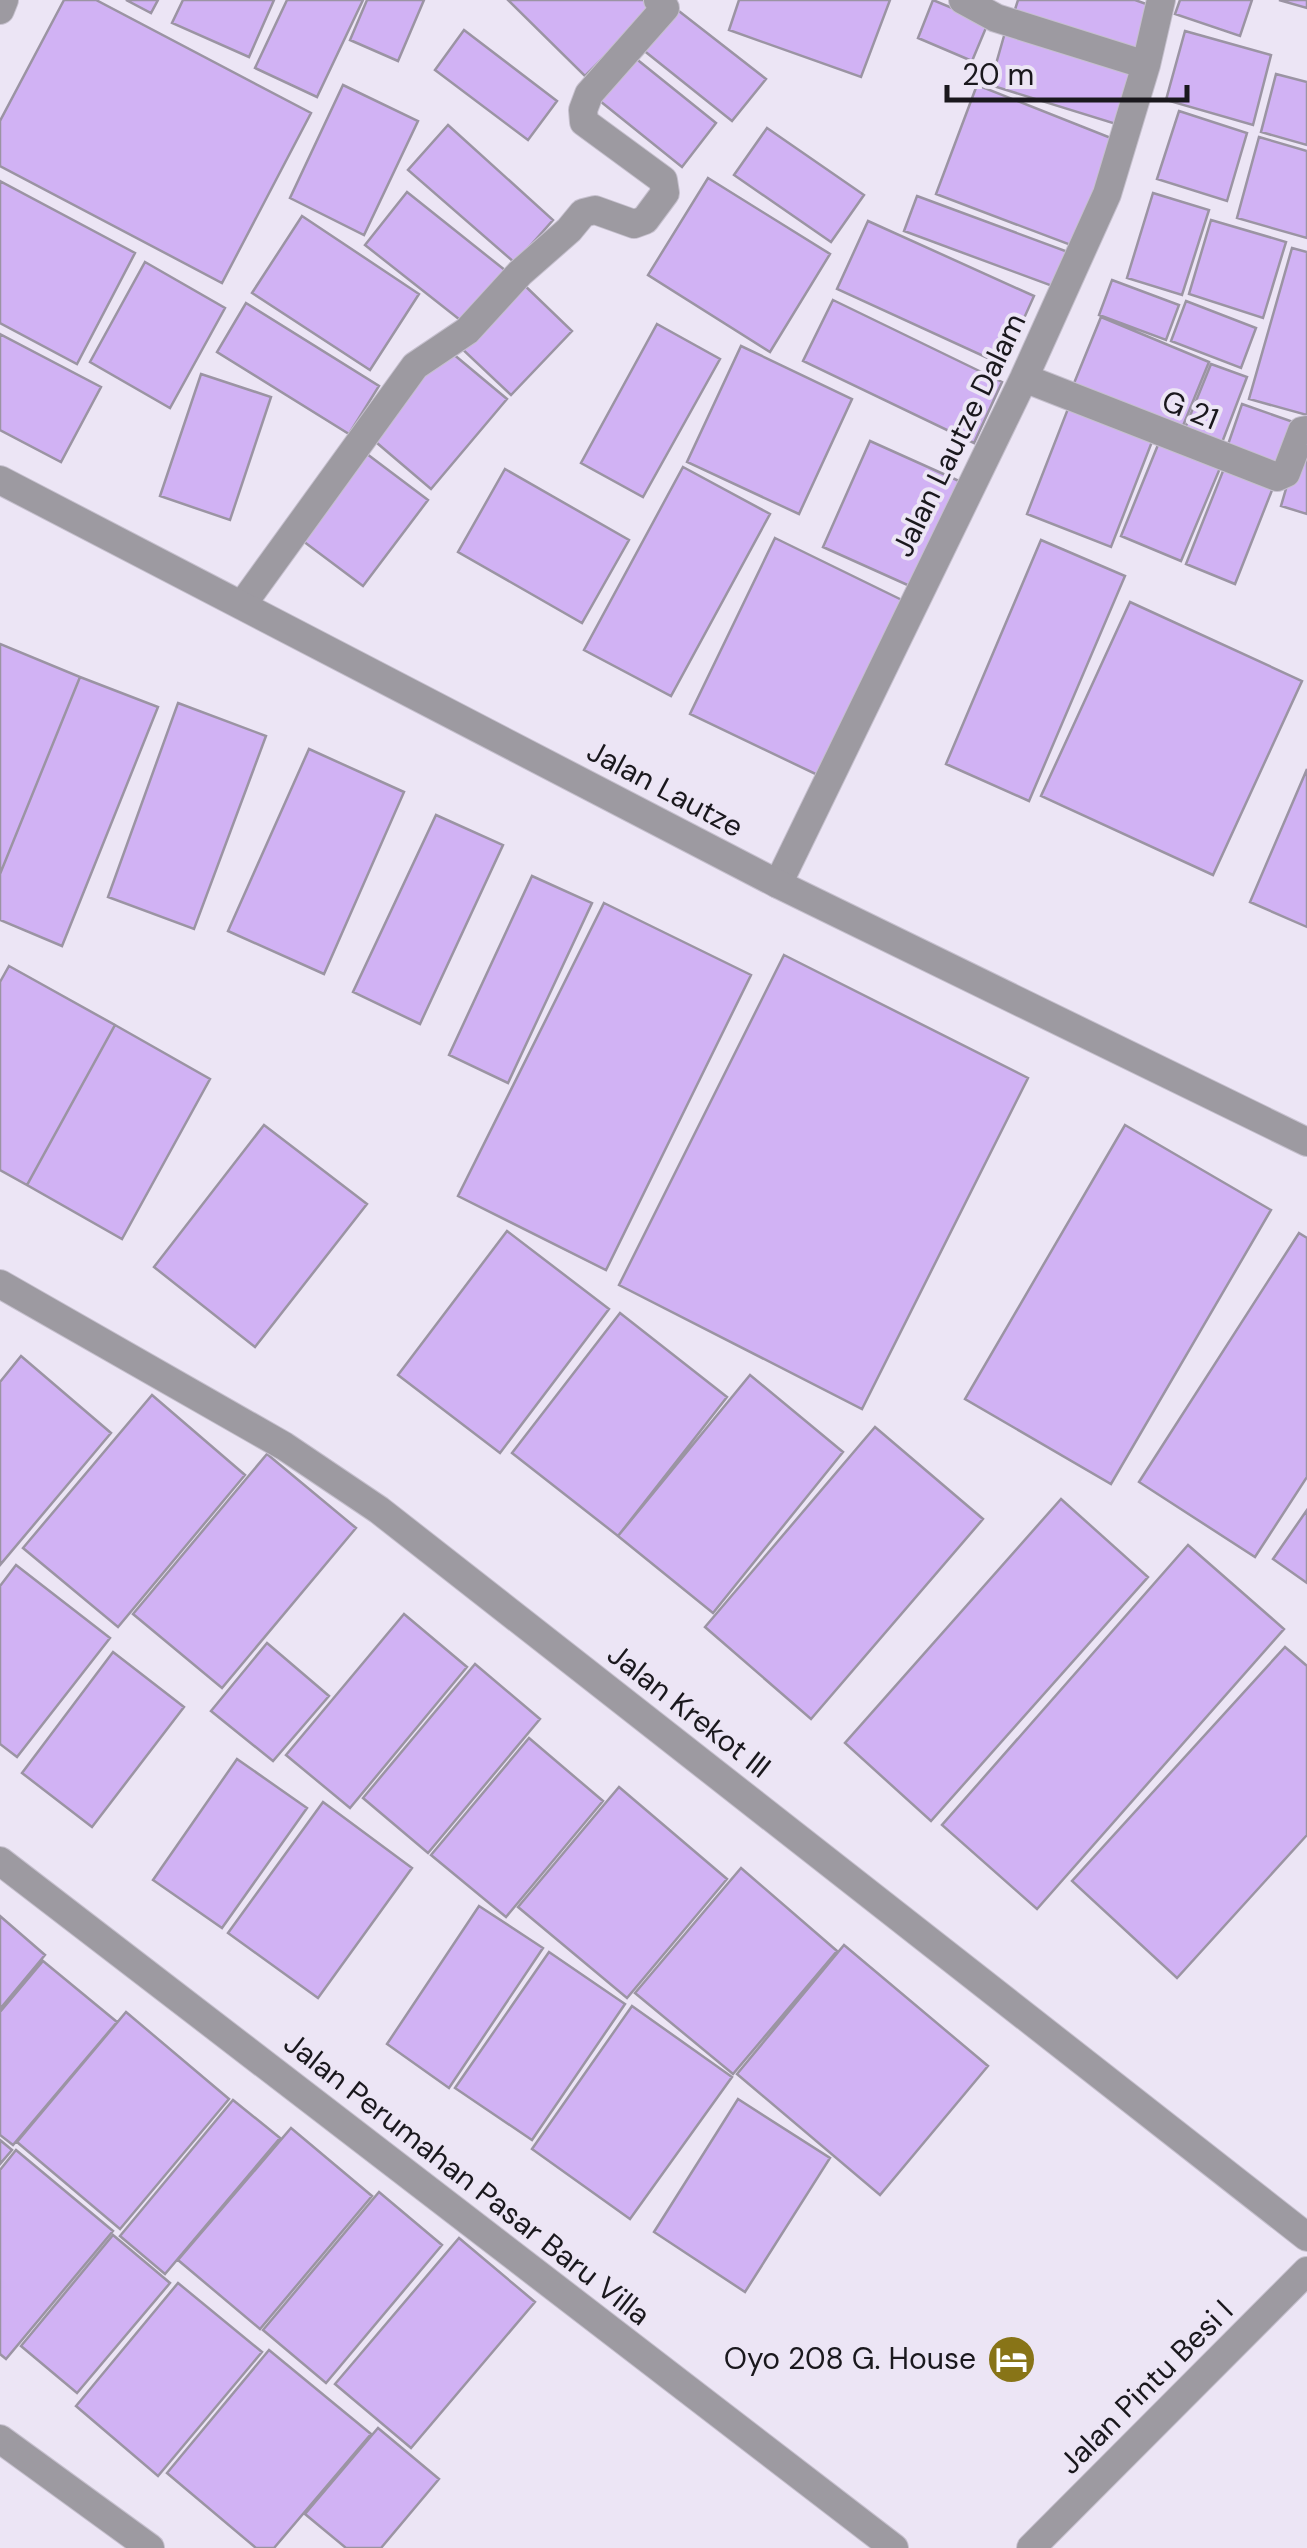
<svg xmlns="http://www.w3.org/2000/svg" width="1307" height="2548" viewBox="0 0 1307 2548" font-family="'DM Sans',sans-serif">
	<rect width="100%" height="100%" fill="#ece5f5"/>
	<path fill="#d1b2f4" stroke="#9b94a3" stroke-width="2.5" d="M 64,0 L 96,0 L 311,113 L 222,283 L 0,166 L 0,121 Z
		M 126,0 L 158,0 L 151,13 Z
		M 183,0 L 274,0 L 249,57 L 172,23 Z
		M 287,0 L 363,0 L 317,97 L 255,68 Z
		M 367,0 L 424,0 L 398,61 L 350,40 Z
		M 508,0 L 647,0 L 654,7 L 585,76 Z
		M 739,0 L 890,0 L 861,77 L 729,30 Z
		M 933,0 L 988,23 L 972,61 L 918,38 Z
		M 1018,0 L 1135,0 L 1152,6 L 1136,59 L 1012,19 Z
		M 1180,0 L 1252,0 L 1240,36 L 1175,14 Z
		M 1279,0 L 1307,0 L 1307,8 Z
		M 675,8 L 766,79 L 732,121 L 642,49 Z
		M 1006,29 L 1133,67 L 1116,124 L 990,85 Z
		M 464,30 L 557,101 L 528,140 L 435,70 Z
		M 1185,31 L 1271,55 L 1253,125 L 1166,100 Z
		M 634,57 L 716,123 L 682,167 L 600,101 Z
		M 1276,74 L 1307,82 L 1307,145 L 1261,132 Z
		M 343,85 L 418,121 L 364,235 L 290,198 Z
		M 977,85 L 1116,140 L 1076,247 L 936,194 Z
		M 1179,111 L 1247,133 L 1227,201 L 1157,179 Z
		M 448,125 L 553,220 L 515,263 L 408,170 Z
		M 767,128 L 864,195 L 831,242 L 734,175 Z
		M 1259,137 L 1307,151 L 1307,238 L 1237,218 Z
		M 708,178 L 830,254 L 770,352 L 648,275 Z
		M 0,181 L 135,253 L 77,364 L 0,323 Z
		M 407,192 L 511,275 L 469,327 L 365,245 Z
		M 1153,193 L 1209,210 L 1182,295 L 1127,278 Z
		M 917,196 L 1068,252 L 1055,287 L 904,231 Z
		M 302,216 L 419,294 L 370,370 L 252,293 Z
		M 1211,220 L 1286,242 L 1263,318 L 1189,294 Z
		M 868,221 L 1034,296 L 1003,365 L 837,289 Z
		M 1292,248 L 1307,252 L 1307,415 L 1249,399 Z
		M 145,262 L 225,308 L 170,408 L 90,362 Z
		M 1112,280 L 1179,305 L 1166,340 L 1099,315 Z
		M 520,281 L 572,331 L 511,395 L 459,346 Z
		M 833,300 L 1002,382 L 974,443 L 803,361 Z
		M 1186,301 L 1256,328 L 1241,368 L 1171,341 Z
		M 246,303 L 379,386 L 349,434 L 217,352 Z
		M 1101,317 L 1209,362 L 1178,438 L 1070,393 Z
		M 657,324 L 720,359 L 643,497 L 581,463 Z
		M 0,334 L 101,387 L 61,462 L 0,430 Z
		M 741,346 L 852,399 L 799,514 L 687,462 Z
		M 446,348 L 507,399 L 431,489 L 370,437 Z
		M 1211,364 L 1247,377 L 1218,453 L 1181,438 Z
		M 201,374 L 271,397 L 230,520 L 160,496 Z
		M 1071,401 L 1155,434 L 1111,547 L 1027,514 Z
		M 1242,404 L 1299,424 L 1282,475 L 1224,456 Z
		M 1302,434 L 1307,436 L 1307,514 L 1281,506 Z
		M 1162,435 L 1223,461 L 1181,561 L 1121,536 Z
		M 870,441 L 959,481 L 912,587 L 823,547 Z
		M 367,454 L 428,500 L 363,586 L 303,541 Z
		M 1227,461 L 1276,480 L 1235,584 L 1186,564 Z
		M 683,467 L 770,514 L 671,696 L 584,650 Z
		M 505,469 L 629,540 L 582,623 L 458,552 Z
		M 775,538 L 908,603 L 824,778 L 690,714 Z
		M 1041,540 L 1125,576 L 1029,801 L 946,764 Z
		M 1130,602 L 1302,681 L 1213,875 L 1041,796 Z
		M 0,644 L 80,677 L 0,874 Z
		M 80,677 L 158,707 L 62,946 L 0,920 L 0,874 Z
		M 178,703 L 266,736 L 194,929 L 108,897 Z
		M 309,749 L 404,792 L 324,974 L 228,931 Z
		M 1307,769 L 1307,927 L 1250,902 Z
		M 436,815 L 503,845 L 420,1024 L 353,992 Z
		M 532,876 L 592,903 L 508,1083 L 449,1055 Z
		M 604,903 L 751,975 L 606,1270 L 458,1196 Z
		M 784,955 L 1028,1078 L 862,1409 L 619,1285 Z
		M 9,966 L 115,1025 L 27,1185 L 0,1170 L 0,982 Z
		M 115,1025 L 210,1079 L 122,1239 L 27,1185 Z
		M 264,1125 L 367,1204 L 255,1347 L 154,1267 Z
		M 1125,1125 L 1271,1210 L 1111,1484 L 965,1399 Z
		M 507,1231 L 609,1309 L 500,1453 L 398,1375 Z
		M 1299,1233 L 1307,1238 L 1307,1477 L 1255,1557 L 1139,1482 Z
		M 620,1313 L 727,1397 L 618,1536 L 512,1453 Z
		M 21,1356 L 111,1433 L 0,1565 L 0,1382 Z
		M 750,1375 L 843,1452 L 713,1613 L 618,1536 Z
		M 152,1395 L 245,1475 L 118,1627 L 23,1548 Z
		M 875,1427 L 983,1519 L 811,1719 L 705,1627 Z
		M 267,1454 L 356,1528 L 222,1688 L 133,1614 Z
		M 1061,1499 L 1148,1577 L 931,1821 L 845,1743 Z
		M 1307,1510 L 1307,1583 L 1273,1559 Z
		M 1188,1545 L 1284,1629 L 1037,1909 L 942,1825 Z
		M 16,1565 L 110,1638 L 17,1757 L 0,1744 L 0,1586 Z
		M 404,1614 L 467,1667 L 350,1808 L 286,1755 Z
		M 267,1643 L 329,1696 L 273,1761 L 211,1711 Z
		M 1285,1647 L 1307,1666 L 1307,1835 L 1177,1978 L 1072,1881 Z
		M 113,1652 L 184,1707 L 92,1827 L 22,1773 Z
		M 475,1664 L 540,1719 L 428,1853 L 363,1798 Z
		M 529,1738 L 603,1801 L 506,1917 L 431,1855 Z
		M 237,1759 L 307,1808 L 222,1928 L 153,1880 Z
		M 619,1787 L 727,1879 L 627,1998 L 518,1907 Z
		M 323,1802 L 412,1868 L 318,1998 L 228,1933 Z
		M 741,1868 L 837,1951 L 733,2074 L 635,1993 Z
		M 479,1906 L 543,1948 L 449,2088 L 387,2044 Z
		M 0,1916 L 45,1955 L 0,2009 Z
		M 844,1945 L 988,2066 L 880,2195 L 737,2074 Z
		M 549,1952 L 625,2004 L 532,2140 L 455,2088 Z
		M 43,1961 L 117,2022 L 13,2145 L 0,2135 L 0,2012 Z
		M 632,2006 L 732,2077 L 630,2219 L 532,2149 Z
		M 126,2012 L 229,2099 L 120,2229 L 17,2142 Z
		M 738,2099 L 830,2158 L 745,2292 L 654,2232 Z
		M 233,2100 L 280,2138 L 165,2274 L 120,2236 Z
		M 291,2128 L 372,2196 L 260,2329 L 178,2260 Z
		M 0,2140 L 12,2150 L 0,2164 Z
		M 16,2150 L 113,2231 L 6,2359 L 0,2354 L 0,2170 Z
		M 379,2192 L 442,2245 L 326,2383 L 263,2330 Z
		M 113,2235 L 170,2283 L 77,2393 L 21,2346 Z
		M 459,2238 L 535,2302 L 411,2448 L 335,2384 Z
		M 178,2283 L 262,2352 L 158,2476 L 76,2406 Z
		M 269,2350 L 371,2434 L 274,2548 L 256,2548 L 167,2473 Z
		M 378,2428 L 439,2479 L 381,2548 L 346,2548 L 305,2514 Z"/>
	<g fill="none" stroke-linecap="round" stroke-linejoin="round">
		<defs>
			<path id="minor" d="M 963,0 L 996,18 L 1146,65
				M 0,10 L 4,0
				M 1024,378 L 1277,477 L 1286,473 L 1302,431 L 1307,430
				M 242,605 L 415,366 L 467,331 L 520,273 L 569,230 L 583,213 L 595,210 L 634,224 L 645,220 L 665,193 L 663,180 L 584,122 L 583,110 L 589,94 L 665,8 L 658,0
				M 778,884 L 1024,378 L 1107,194 L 1146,65 L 1161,0
				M 0,1284 L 284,1446 L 379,1510 L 1307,2237
				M 0,1861 L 894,2548
				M 0,2439 L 150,2548
				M 1031,2548 L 1307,2271"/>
			<path id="tertiary" d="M 0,480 L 778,884 L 1307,1142"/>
		</defs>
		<use href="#minor" stroke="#c6c0ce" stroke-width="30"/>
		<use href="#tertiary" stroke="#c6c0ce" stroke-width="30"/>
		<use href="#minor" stroke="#9d9aa1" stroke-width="28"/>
		<use href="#tertiary" stroke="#9d9aa1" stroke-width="28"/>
	</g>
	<defs>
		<symbol id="hotel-disc" viewBox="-11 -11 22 22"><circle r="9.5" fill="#887417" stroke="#ece5f5"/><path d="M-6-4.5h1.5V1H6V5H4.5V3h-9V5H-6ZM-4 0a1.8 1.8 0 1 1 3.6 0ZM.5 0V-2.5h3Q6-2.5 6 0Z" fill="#fff"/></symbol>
	</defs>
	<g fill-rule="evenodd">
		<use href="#hotel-disc" x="984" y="2332" width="55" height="55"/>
	</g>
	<g text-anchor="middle" stroke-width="8" stroke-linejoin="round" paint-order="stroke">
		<g font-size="30" fill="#1a181d" stroke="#ece5f5">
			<text transform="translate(1190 410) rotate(22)" y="10">G 21</text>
			<text transform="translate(959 435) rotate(-64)" y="10">Jalan Lautze Dalam</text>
			<text transform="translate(665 789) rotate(28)" y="10">Jalan Lautze</text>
			<text transform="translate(689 1711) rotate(38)" y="10">Jalan Krekot III</text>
			<text transform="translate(467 2179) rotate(38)" y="10">Jalan Perumahan Pasar Baru Villa</text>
			<text transform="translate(1146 2387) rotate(-45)" y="10">Jalan Pintu Besi I</text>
		</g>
		<g font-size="30" fill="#1a181d" stroke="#ece5f5" text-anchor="end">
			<text x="976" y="2369">Oyo 208 G. House</text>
		</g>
	</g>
	<path d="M947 85v15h240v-15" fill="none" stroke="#1a181d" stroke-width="5"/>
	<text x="962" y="85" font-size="30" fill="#1a181d" stroke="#ece5f5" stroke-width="8" paint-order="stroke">20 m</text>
</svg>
